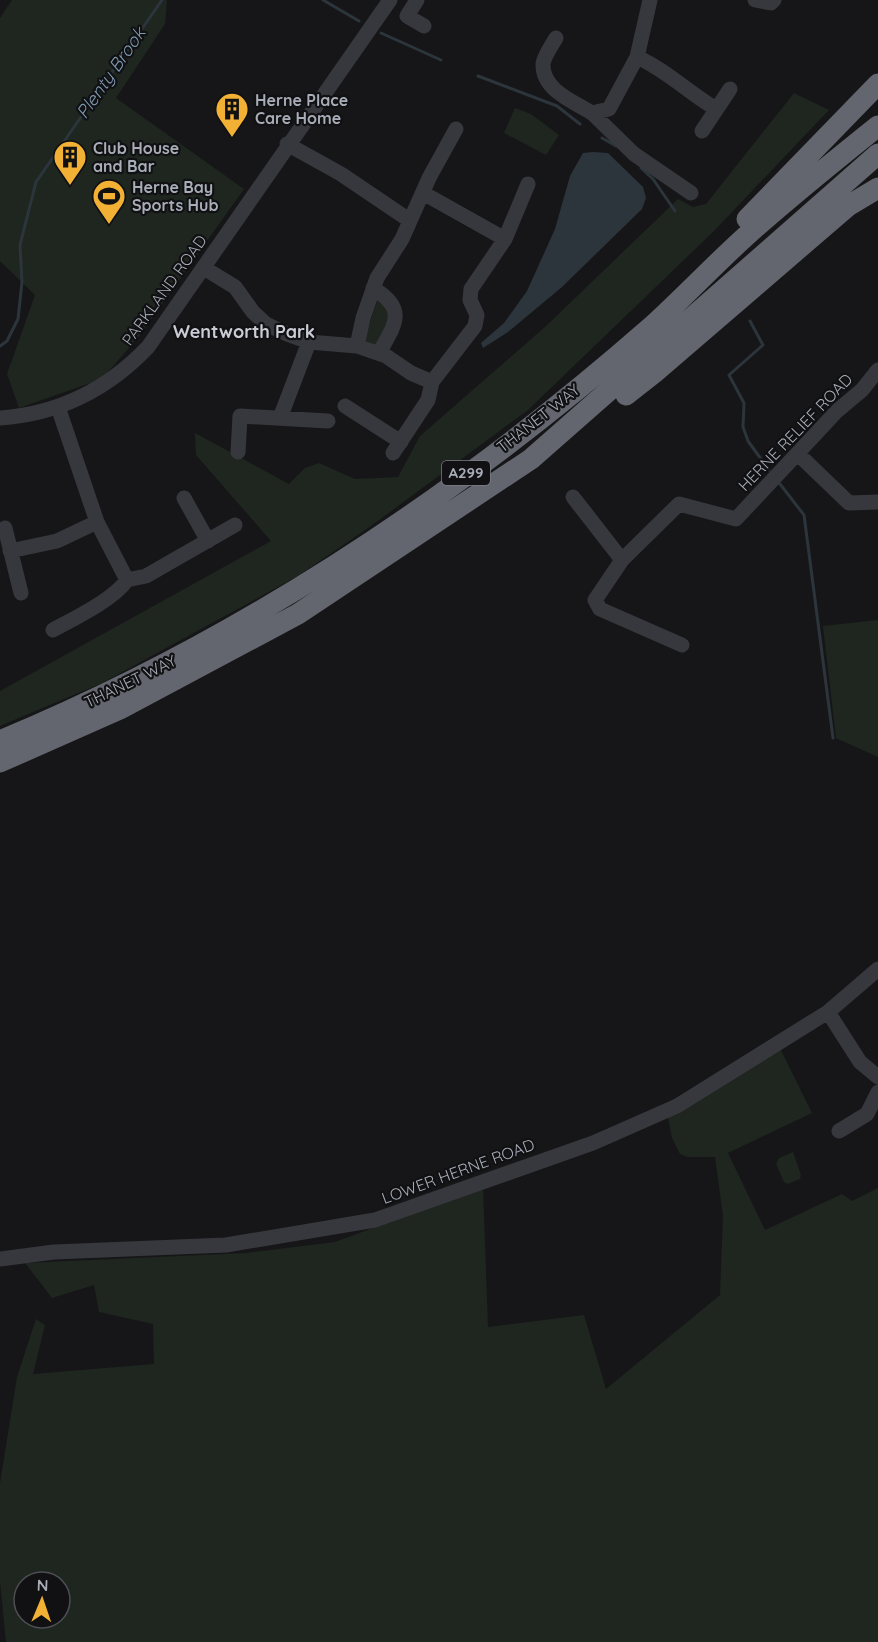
<svg xmlns="http://www.w3.org/2000/svg" width="878" height="1642" viewBox="0 0 878 1642" font-family="Quicksand,sans-serif">
	<rect width="100%" height="100%" fill="#161618"/>
	<path fill="#1e261f" fill-rule="evenodd" d="M 12,0 L 167,0 L 165,24 L 116,98 L 244,189 L 140,335 L 102,379 L 19,408 L 7,374 L 35,295 L 0,261 L 0,18 Z
		M 794,93 L 829,110 L 713,232 L 528,410 L 371,526 L 298,576 L 102,683 L 0,726 L 0,691 L 271,541 L 196,455 L 195,433 L 289,484 L 305,468 L 319,463 L 355,479 L 398,477 L 420,436 L 546,326 L 678,199 L 693,207 L 706,204 Z
		M 515,108 L 531,114 L 559,135 L 546,155 L 504,133 Z
		M 379,296 L 393,312 L 377,348 L 365,342 L 366,325 L 370,322 Z
		M 878,620 L 878,757 L 836,738 L 823,626 Z
		M 776,1040 L 812,1113 L 728,1153 L 765,1230 L 842,1194 L 852,1201 L 878,1188 L 878,1642 L 6,1642 L 0,1581 L 0,1483 L 17,1377 L 36,1319 L 45,1325 L 33,1374 L 154,1364 L 153,1324 L 99,1312 L 94,1285 L 52,1298 L 25,1263 L 246,1253 L 335,1242 L 483,1187 L 488,1327 L 584,1315 L 606,1389 L 720,1295 L 723,1216 L 715,1157 L 688,1157 L 680,1154 L 672,1138 L 667,1113 ZM 24,1582 L 60,1582 L 60,1618 L 24,1618 Z
		M 793,1152 L 801,1175 L 800,1179 L 788,1184 L 784,1182 L 776,1164 L 779,1158 Z"/>
	<path fill="#2c353c" d="M 593,152 L 608,153 L 643,187 L 646,198 L 642,209 L 562,287 L 508,332 L 483,348 L 481,343 L 504,323 L 527,291 L 555,229 L 570,176 L 583,153 Z"/>
	<g fill="none" stroke-linecap="round" stroke-linejoin="round">
		<path stroke="#2c353c" stroke-width="3" d="M 323,0 L 359,21
			M 381,33 L 441,60
			M 478,76 L 557,106 L 580,124
			M 602,138 L 616,146
			M 641,168 L 653,179 L 675,211
			M 750,321 L 763,345 L 729,375 L 744,403 L 743,427 L 748,441 L 769,470
			M 0,346 L 7,341 L 18,319 L 22,282 L 20,245 L 36,182 L 162,0
			M 780,484 L 804,515 L 833,738"/>
		<path stroke="#37383d" stroke-width="15" d="M 417,0 L 407,16 L 424,26
			M 755,0 L 771,3 L 774,0
			M 556,38 C 552,45 544,56 543,64 C 542,90 574,102 592,113 L 609,109 L 637,57 L 650,0
			M 637,57 C 666,70 689,93 716,109
			M 592,113 L 634,154 L 691,193
			M 702,131 L 730,89
			M 287,144 L 341,174 L 409,220
			M 423,193 L 505,239
			M 204,268 L 235,287 L 253,312 L 266,324 L 287,334 L 309,342 L 357,346 L 386,356 L 411,373 L 432,382
			M 373,288 C 407,309 396,323 379,353
			M 357,346 L 363,318 L 377,278 L 402,239 L 429,178 L 456,129
			M 345,406 L 401,442
			M 58,407 L 97,522 L 127,580
			M 0,418 C 58,414 108,389 148,347 L 390,0
			M 280,418 L 309,342
			M 238,452 L 240,416 L 328,421
			M 393,453 L 428,400 L 432,382 L 475,326 L 477,315 L 470,300 L 471,289 L 505,239 L 528,184
			M 798,454 L 849,503 L 878,502
			M 573,497 L 622,560
			M 184,498 L 208,541
			M 5,528 L 21,593
			M 10,551 L 57,541 L 97,522
			M 53,630 C 75,618 113,600 127,580 L 146,576 L 235,525
			M 682,645 L 600,609 L 595,600 L 622,560 L 679,504 L 736,519 L 837,411 L 862,390 L 878,370
			M 828,1012 L 860,1062 L 878,1077
			M 839,1131 L 867,1114 L 878,1092
			M 0,1259 L 54,1252 L 226,1245 L 375,1220 L 593,1143 L 677,1106 L 828,1012 L 878,969"/>
		<path stroke="#63666e" stroke-width="21" d="M 747,219 L 878,84
			M 626,395 L 654,373 L 848,206 L 878,188
			M 0,741 C 238,642 457,497 651,327 C 683,298 713,266 745,237 C 788,198 833,162 878,126
			M 0,762 L 120,709 L 298,614 L 531,459 L 878,154"/>
	</g>
	<defs>
		<symbol id="building-pin" viewBox="-11 -11 22 30"><path d="M0 17L-7.5 6A9.5 9.5 0 1 1 7.5 6Z" fill="#f2b134" stroke="#111113"/><path d="M-4-6H4V6H1V3H-1V6H-4ZM-2.5-4.3h1.7v1.8h-1.7ZM.8-4.3h1.7v1.8H.8ZM-2.5-1h1.7V.8h-1.7ZM.8-1h1.7V.8H.8Z" fill="#111"/></symbol>
		<symbol id="stadium-pin" viewBox="-11 -11 22 30"><path d="M0 17L-7.5 6A9.5 9.5 0 1 1 7.5 6Z" fill="#f2b134" stroke="#111113"/><path d="M0-5a6.5 5 0 1 0 0 10a6.5 5 0 1 0 0-10ZM-3.5-1.8h7v3.6h-7Z" fill="#111"/></symbol>
	</defs>
	<g fill-rule="evenodd">
		<use href="#building-pin" x="213" y="90" width="38" height="52"/>
		<use href="#building-pin" x="51" y="138" width="38" height="52"/>
		<use href="#stadium-pin" x="90" y="177" width="38" height="52"/>
	</g>
	<g text-anchor="middle" stroke-width="4.5" stroke-linejoin="round" paint-order="stroke">
		<rect fill="#111113" stroke="#7b7e86" stroke-width="1.5" x="442" y="461" width="48" height="24" rx="4.5"/>
		<g font-size="15" font-weight="bold" fill="#a8adb8">
			<text x="466" y="478">A299</text>
		</g>
		<g font-size="16" font-weight="bold" fill="#a8adb8" stroke="#111113" text-anchor="start">
			<text x="255" y="106">Herne Place<tspan x="255" dy="18">Care Home</tspan></text>
			<text x="93" y="154">Club House<tspan x="93" dy="18">and Bar</tspan></text>
			<text x="132" y="193">Herne Bay<tspan x="132" dy="18">Sports Hub</tspan></text>
		</g>
		<g font-size="16" fill="#a8adb8" stroke="#111113">
			<text transform="translate(164 290) rotate(-54)" y="6">PARKLAND ROAD</text>
			<text transform="translate(538 418) rotate(-38)" y="6">THANET WAY</text>
			<text transform="translate(795 432) rotate(-46)" y="6">HERNE RELIEF ROAD</text>
			<text transform="translate(130 681) rotate(-26)" y="6">THANET WAY</text>
			<text transform="translate(458 1171) rotate(-20)" y="6">LOWER HERNE ROAD</text>
		</g>
		<g font-size="18" font-style="italic" fill="#7f9bb3" stroke="#111113">
			<text transform="translate(111 73) rotate(-55)" y="6">Plenty Brook</text>
		</g>
		<g font-size="18" font-weight="bold" fill="#c9ccd4" stroke="#111113">
			<text x="244" y="338">Wentworth Park</text>
		</g>
	</g>
	<g transform="translate(42 1600) rotate(2)"><circle r="28" fill="#111113" stroke="#4d4f55" stroke-width="1.5"/>
	<path d="M0-4.5L10 22L0 15L-10 22Z" fill="#f2b134"/>
	<text y="-9" font-size="16" font-weight="bold" text-anchor="middle" fill="#a8adb8">N</text>
	</g>
</svg>
